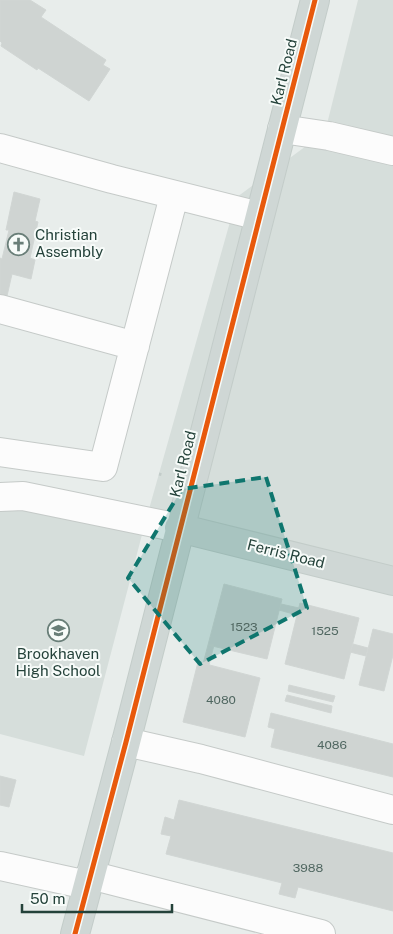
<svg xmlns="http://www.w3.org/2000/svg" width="393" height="934" viewBox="0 0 393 934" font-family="'Public Sans',sans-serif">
	<rect width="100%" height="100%" fill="#e8edeb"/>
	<path fill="#d6dedb" d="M 358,0 L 393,0 L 393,581 L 144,527 L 84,756 L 0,734 L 0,502 L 144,527 L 237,197 L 325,132 Z"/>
	<path fill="#cfd4d2" stroke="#d1d6d4" d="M 0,0 L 30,0 L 46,10 L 41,17 L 106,60 L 103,65 L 110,69 L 89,101 L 38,68 L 37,70 L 1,46 L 2,43 L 0,41 Z
		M 14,192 L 40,199 L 35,221 L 38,222 L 30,258 L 35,260 L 31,279 L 12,274 L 7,296 L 0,294 L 0,258 L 2,259 L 9,230 L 6,230 Z
		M 224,584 L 282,599 L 267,659 L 208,645 Z
		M 300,603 L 359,618 L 344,679 L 285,664 Z
		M 281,604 L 299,608 L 297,615 L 279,610 Z
		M 373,629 L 393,634 L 393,655 L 384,691 L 359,685 Z
		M 353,644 L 368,648 L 366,656 L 350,652 Z
		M 208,645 L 214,645 L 209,665 L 203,664 Z
		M 198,662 L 260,678 L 245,737 L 183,722 Z
		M 289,685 L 335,696 L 333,702 L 288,691 Z
		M 287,695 L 332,706 L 331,713 L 285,701 Z
		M 271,713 L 393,744 L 393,777 L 271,747 L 275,729 L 268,727 Z
		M 0,776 L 16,780 L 9,807 L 0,805 Z
		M 179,800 L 393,853 L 393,911 L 298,887 L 295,898 L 279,894 L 282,883 L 166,854 L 171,836 L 161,834 L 165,817 L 174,820 Z"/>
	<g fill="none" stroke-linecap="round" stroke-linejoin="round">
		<defs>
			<path id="minor" d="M 282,129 L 329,136 L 393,151
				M 0,148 L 112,179 L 259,216
				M 0,309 L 135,346
				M 0,452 L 103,467 L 174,196
				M 0,497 L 23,496 L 179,528
				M 126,742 L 201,759 L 393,810
				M 0,866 L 87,885
				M 90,875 L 321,934"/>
			<path id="major" d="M 179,528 L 393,581
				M 75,934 L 126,742 L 315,0"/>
		</defs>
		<use href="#minor" stroke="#c5cac8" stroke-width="30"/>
		<use href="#major" stroke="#c3ccc9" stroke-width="30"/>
		<path stroke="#c3ccca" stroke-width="3" stroke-dasharray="2.5 4" stroke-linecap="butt" d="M 159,474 L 163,475
			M 136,561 L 141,562"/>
		<use href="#minor" stroke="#fcfcfc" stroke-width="28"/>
		<use href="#major" stroke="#cfd7d5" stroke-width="28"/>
		<defs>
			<path id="cycleway" d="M 75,934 L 126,742 L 315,0"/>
		</defs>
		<use href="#cycleway" stroke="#f7fbf9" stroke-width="8"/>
		<use href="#cycleway" stroke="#e8590c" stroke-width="5"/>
	</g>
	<path fill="#0f766e" fill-opacity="0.2" stroke="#0f766e" stroke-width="4" stroke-dasharray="10 6" stroke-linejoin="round" d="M 266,477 L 307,608 L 200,664 L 128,578 L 182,489 Z"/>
	<defs>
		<symbol id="church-ring" viewBox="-11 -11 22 22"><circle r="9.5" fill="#f7fbf9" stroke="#697e78" stroke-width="1.5"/><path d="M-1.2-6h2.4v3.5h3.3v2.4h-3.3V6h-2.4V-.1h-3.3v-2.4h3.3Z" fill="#697e78"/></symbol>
		<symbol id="school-ring" viewBox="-11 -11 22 22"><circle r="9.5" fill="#f7fbf9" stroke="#697e78" stroke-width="1.5"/><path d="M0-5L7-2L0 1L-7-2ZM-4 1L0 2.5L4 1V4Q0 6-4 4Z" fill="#697e78"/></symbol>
	</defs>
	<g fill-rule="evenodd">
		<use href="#church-ring" x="6" y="232" width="25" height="25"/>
		<use href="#school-ring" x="46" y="618" width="25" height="25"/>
	</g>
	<g text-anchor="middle" stroke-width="4" stroke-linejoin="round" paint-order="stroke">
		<g font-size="12" fill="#506761">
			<text x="244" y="631">1523</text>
			<text x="325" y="635">1525</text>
			<text x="221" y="704">4080</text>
			<text x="332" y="749">4086</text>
			<text x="308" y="872">3988</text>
		</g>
		<g font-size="15" fill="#24423a" stroke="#f7fbf9">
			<text transform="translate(284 72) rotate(-76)" y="5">Karl Road</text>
			<text transform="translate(183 464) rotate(-76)" y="5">Karl Road</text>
			<text transform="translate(286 554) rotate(14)" y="5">Ferris Road</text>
		</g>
		<g font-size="15" fill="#24423a" stroke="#f7fbf9" text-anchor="start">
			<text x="35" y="240">Christian<tspan x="35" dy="17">Assembly</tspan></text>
			<text x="58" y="659" text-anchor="middle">Brookhaven<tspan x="58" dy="17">High School</tspan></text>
		</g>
	</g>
	<path d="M22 904v8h150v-8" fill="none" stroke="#24423a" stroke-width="2.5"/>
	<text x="30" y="904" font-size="15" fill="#24423a" stroke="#f7fbf9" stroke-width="4" paint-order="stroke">50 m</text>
</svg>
